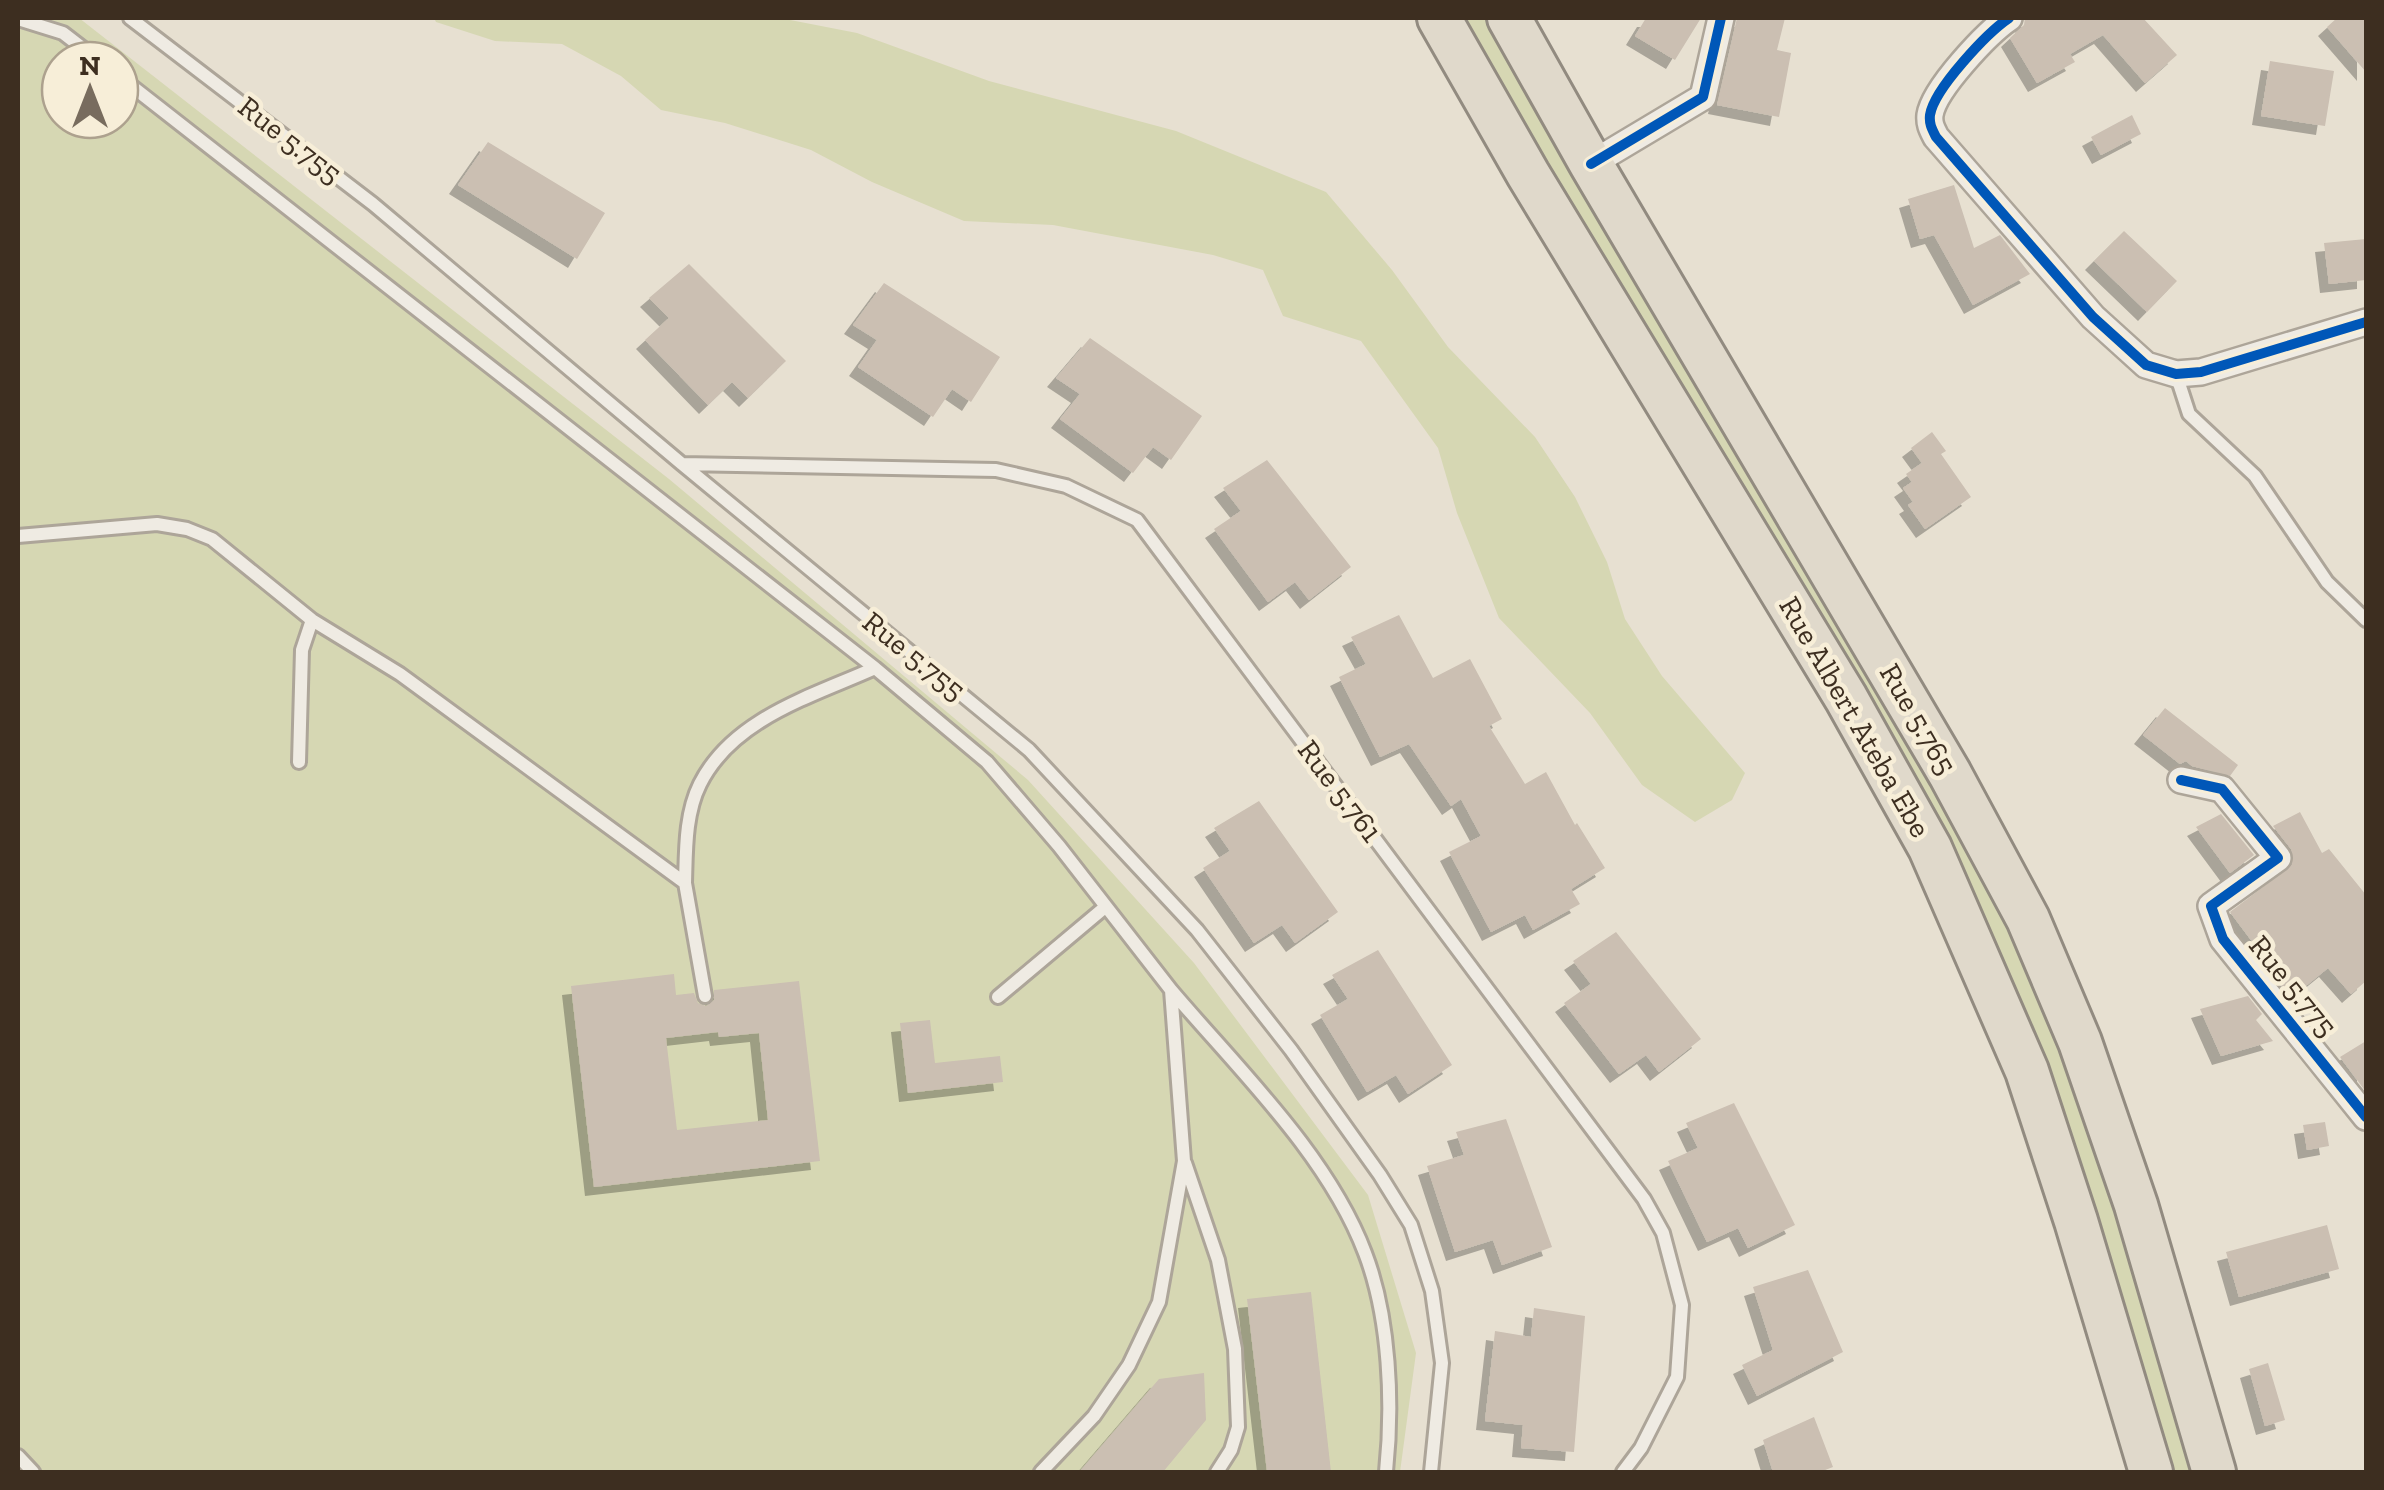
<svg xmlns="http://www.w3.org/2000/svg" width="2384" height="1490" viewBox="0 0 2384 1490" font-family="'Zilla Slab',serif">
	<defs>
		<filter id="shadow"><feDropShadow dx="-9" dy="9" stdDeviation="0" flood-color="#0004"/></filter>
	</defs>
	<rect width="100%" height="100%" fill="#e7e0d1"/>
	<path fill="#d6d7b3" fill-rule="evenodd" d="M 18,18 L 79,18 L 669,479 L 1028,780 L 1194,963 L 1368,1195 L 1416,1353 L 1400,1472 L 18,1472 ZM 60,60 L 120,60 L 120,120 L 60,120 Z
		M 434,18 L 780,18 L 857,33 L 989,81 L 1176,131 L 1326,192 L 1392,270 L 1448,347 L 1535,437 L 1575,497 L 1607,562 L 1625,619 L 1662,676 L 1745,773 L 1732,800 L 1695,822 L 1642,785 L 1590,713 L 1499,618 L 1457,513 L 1438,448 L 1361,341 L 1283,316 L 1263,270 L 1213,255 L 1053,225 L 964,221 L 872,182 L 811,150 L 725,123 L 661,110 L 621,76 L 562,44 L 495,41 L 436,22 Z
		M 1460,18 L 1492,18 L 2012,914 L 2103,1156 L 2198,1472 L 2168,1472 L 2077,1162 L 1725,469 Z"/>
	<path fill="#cbbfb2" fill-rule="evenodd" filter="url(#shadow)" d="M 1646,18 L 1701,18 L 1675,60 L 1635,36 Z
		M 1737,18 L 1785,18 L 1777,50 L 1791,53 L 1779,117 L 1717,105 Z
		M 2025,18 L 2143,18 L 2177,55 L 2145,83 L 2103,35 L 2070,54 L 2075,62 L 2037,83 L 2010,38 L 2024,25 Z
		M 2337,18 L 2366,18 L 2366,72 L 2327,27 Z
		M 2270,61 L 2334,71 L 2325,126 L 2261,116 Z
		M 2132,115 L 2141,134 L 2101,155 L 2091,137 Z
		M 488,142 L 605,213 L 577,259 L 458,185 Z
		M 1954,185 L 1974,248 L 2000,235 L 2030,274 L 1973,305 L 1934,235 L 1920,239 L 1908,199 Z
		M 2124,231 L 2177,281 L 2147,312 L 2094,261 Z
		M 2366,239 L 2366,280 L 2329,284 L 2324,243 Z
		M 689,264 L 786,361 L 748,398 L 732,382 L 708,405 L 645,340 L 669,318 L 649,298 Z
		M 884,283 L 1000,357 L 971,402 L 952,389 L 933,417 L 858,367 L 877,340 L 853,325 Z
		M 1090,338 L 1202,416 L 1171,460 L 1153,447 L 1133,473 L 1060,419 L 1080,394 L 1056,378 Z
		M 1932,432 L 1946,451 L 1941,454 L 1971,497 L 1925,529 L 1908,505 L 1913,502 L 1903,488 L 1912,482 L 1906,474 L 1922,463 L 1911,448 Z
		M 1267,460 L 1351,567 L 1309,600 L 1295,582 L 1268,602 L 1214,529 L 1241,511 L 1223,488 Z
		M 1399,615 L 1433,678 L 1470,659 L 1502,719 L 1489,726 L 1525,784 L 1546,772 L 1575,825 L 1577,823 L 1605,868 L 1571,889 L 1580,904 L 1533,930 L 1525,915 L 1491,932 L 1449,852 L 1481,836 L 1461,799 L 1451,806 L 1409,744 L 1380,757 L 1339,677 L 1366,664 L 1351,637 Z
		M 2165,708 L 2238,765 L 2230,776 L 2192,766 L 2186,761 L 2180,764 L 2143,735 Z
		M 1259,801 L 1338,912 L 1295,943 L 1282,925 L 1254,943 L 1203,868 L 1230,851 L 1214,828 Z
		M 2300,812 L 2322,853 L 2329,849 L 2366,895 L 2366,981 L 2351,994 L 2328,968 L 2291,998 L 2263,962 L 2266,960 L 2230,912 L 2292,865 L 2291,849 L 2273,826 Z
		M 2221,814 L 2254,855 L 2230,873 L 2196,827 Z
		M 1616,932 L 1701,1039 L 1659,1072 L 1646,1055 L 1619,1074 L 1564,1003 L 1591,984 L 1573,961 Z
		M 1378,950 L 1452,1065 L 1408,1094 L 1396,1075 L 1367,1092 L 1320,1015 L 1348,999 L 1332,975 Z
		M 674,974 L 676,995 L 694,993 L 698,1003 L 706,1006 L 714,1000 L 714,990 L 799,981 L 820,1161 L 594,1187 L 571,986 ZM 718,1032 L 719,1037 L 759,1033 L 768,1120 L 677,1130 L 666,1038 Z
		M 2248,996 L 2262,1014 L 2256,1020 L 2273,1041 L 2221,1056 L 2200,1009 Z
		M 930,1020 L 935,1063 L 1000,1056 L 1003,1082 L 908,1093 L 900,1023 Z
		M 2366,1041 L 2366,1092 L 2340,1057 Z
		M 1734,1103 L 1795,1225 L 1748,1248 L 1738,1228 L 1707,1242 L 1668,1161 L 1698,1148 L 1686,1123 Z
		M 1506,1119 L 1552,1247 L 1502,1265 L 1493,1240 L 1455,1252 L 1427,1166 L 1464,1155 L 1456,1132 Z
		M 2325,1122 L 2329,1146 L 2307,1150 L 2303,1125 Z
		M 2327,1225 L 2339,1269 L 2239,1297 L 2226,1252 Z
		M 1808,1270 L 1843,1352 L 1757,1396 L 1742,1365 L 1773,1350 L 1753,1287 Z
		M 1311,1292 L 1331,1472 L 1267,1472 L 1247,1299 Z
		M 1534,1308 L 1585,1316 L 1574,1452 L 1521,1448 L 1523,1425 L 1485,1421 L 1495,1331 L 1531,1337 Z
		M 2268,1363 L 2285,1420 L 2265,1426 L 2249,1369 Z
		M 1204,1373 L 1206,1420 L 1163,1472 L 1079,1472 L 1159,1379 Z
		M 1814,1417 L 1833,1467 L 1820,1472 L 1773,1472 L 1763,1440 Z"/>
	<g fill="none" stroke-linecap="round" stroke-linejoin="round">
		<defs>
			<path id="service" d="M 130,18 L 373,204 L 682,464 L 1029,750 L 1197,930 L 1291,1050 L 1380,1175 L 1411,1225 L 1432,1291 L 1442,1363 L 1431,1472
				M 18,19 L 63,33 L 98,60
				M 120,77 L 875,668 L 987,762 L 1059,846 L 1171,990 L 1184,1161 L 1159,1302 L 1129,1365 L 1094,1416 L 1041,1472
				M 2176,374 L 2189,414 L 2255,476 L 2327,582 L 2366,620
				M 682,464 L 996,470 L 1066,486 L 1137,520 L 1644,1199 L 1663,1233 L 1682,1305 L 1677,1377 L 1641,1448 L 1623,1472
				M 18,536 L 157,524 L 187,529 L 212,539 L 312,620 L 400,674 L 685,883 L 705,996
				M 299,762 L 302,650 L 312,620
				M 685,883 C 686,851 685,814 700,784 C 733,718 813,696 875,668
				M 1171,990 C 1238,1069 1328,1155 1365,1253 C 1390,1318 1393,1405 1386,1472
				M 998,997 L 1104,908
				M 1185,1163 L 1218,1260 L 1235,1349 L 1238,1427 L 1231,1450 L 1217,1472
				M 18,1456 L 33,1472"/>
			<path id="minor" d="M 2009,18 C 1987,33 1934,89 1930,115 C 1929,124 1932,129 1936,137 L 2093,317 L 2146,365 L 2176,374 L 2201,372 L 2366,322
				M 1591,164 L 1703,97 L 1721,18
				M 2181,780 L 2222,789 L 2278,858 L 2211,906 L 2223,939 L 2366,1117"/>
			<path id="trunk" d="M 1439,18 L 1528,174 L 1846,698 L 1930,848 L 2027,1071 L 2076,1221 L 2151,1472
				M 1509,18 L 1591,164 L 1950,774 L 2028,919 L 2080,1042 L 2136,1205 L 2214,1472"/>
		</defs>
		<use href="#service" stroke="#ada599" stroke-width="18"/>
		<use href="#minor" stroke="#ada599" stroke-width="30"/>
		<use href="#trunk" stroke="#928b80" stroke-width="48"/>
		<use href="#service" stroke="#efebe3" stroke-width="12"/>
		<use href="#minor" stroke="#efebe3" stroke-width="25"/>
		<use href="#trunk" stroke="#e0d9cb" stroke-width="42"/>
		<defs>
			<path id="cycleway" d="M 2009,18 C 1987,33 1934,89 1930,115 C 1929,124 1932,129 1936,137 L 2093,317 L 2146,365 L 2176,374 L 2201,372 L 2366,322
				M 1591,164 L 1703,97 L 1721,18
				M 2181,780 L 2222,789 L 2278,858 L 2211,906 L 2223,939 L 2366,1117"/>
		</defs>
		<use href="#cycleway" stroke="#f7eed8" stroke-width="16"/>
		<use href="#cycleway" stroke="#0057b8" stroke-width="10"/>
	</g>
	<g text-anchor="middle" stroke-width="9" stroke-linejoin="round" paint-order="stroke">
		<g font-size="30" fill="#3d2e20" stroke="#f7eed8">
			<text transform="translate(290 140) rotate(38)" y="10">Rue 5.755</text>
			<text transform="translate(914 656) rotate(39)" y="10">Rue 5.755</text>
			<text transform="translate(1855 717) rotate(60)" y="10">Rue Albert Ateba Ebe</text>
			<text transform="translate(1918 719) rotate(60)" y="10">Rue 5.765</text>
			<text transform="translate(1340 791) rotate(53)" y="10">Rue 5.761</text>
			<text transform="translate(2293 986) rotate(51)" y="10">Rue 5.775</text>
		</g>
	</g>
	<rect width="2384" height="1490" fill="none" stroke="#3d2e20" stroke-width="40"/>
	<g transform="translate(90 90)"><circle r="48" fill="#f7eed8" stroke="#ada18e" stroke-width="2.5"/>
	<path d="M0-8L18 38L0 25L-18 38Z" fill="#786c5e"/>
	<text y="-15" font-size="28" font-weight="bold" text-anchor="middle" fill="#3d2e20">N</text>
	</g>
</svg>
